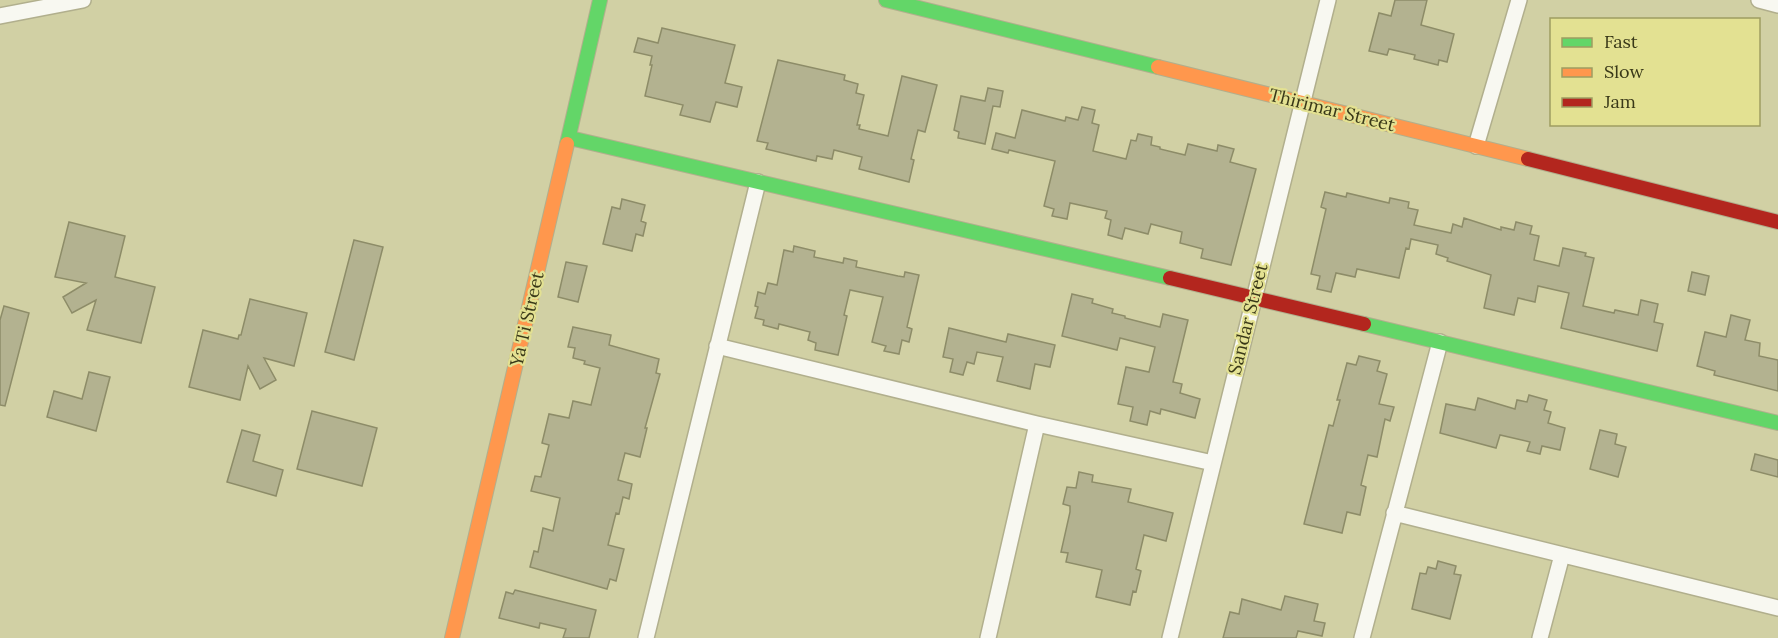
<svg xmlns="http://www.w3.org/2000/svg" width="1778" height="638" viewBox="0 0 1778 638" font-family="Lora,serif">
	<rect width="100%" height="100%" fill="#d1d0a4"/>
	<path fill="#b3b290" stroke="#8d8c68" stroke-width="1.5" d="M 1395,0 L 1427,0 L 1421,25 L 1454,34 L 1447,62 L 1439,60 L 1438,65 L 1414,59 L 1415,55 L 1389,49 L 1387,55 L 1369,51 L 1379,13 L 1391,16 Z
		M 662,28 L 735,45 L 725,83 L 742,87 L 737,107 L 716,102 L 710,122 L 680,115 L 683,105 L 645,96 L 652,65 L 650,65 L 652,56 L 634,52 L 638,38 L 658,43 Z
		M 778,60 L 845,75 L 844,80 L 858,84 L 856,93 L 864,95 L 857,125 L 860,125 L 859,129 L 888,136 L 902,76 L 937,85 L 925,132 L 918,130 L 911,159 L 914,160 L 909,182 L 859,169 L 862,157 L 834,150 L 832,159 L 817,156 L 816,161 L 766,149 L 768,143 L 757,141 Z
		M 988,88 L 1003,91 L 1000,107 L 993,106 L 985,144 L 958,138 L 959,132 L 954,130 L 961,96 L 985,101 Z
		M 1082,107 L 1095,110 L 1092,123 L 1099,125 L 1093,151 L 1126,159 L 1131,140 L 1136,141 L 1138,134 L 1152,137 L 1151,145 L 1160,147 L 1160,149 L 1185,155 L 1188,144 L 1217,151 L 1218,145 L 1234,149 L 1230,162 L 1256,169 L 1231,265 L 1201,258 L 1203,249 L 1180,243 L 1182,232 L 1151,224 L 1148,234 L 1125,228 L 1122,239 L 1108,235 L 1111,220 L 1105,218 L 1107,211 L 1070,203 L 1067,219 L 1052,216 L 1054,209 L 1044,206 L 1055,161 L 1009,150 L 1008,153 L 992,149 L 996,133 L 1015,138 L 1022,110 L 1065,121 L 1066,117 L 1078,120 Z
		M 1325,192 L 1346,197 L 1347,193 L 1389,203 L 1390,198 L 1409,202 L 1408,208 L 1418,210 L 1414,225 L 1451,233 L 1453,224 L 1462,227 L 1464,218 L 1501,230 L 1501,227 L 1514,230 L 1516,222 L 1532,226 L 1530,234 L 1539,236 L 1534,260 L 1559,266 L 1563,248 L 1586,253 L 1585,256 L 1594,258 L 1583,306 L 1614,313 L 1615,310 L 1638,315 L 1641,300 L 1658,304 L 1654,322 L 1663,324 L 1657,351 L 1561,328 L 1569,293 L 1538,286 L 1535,302 L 1518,298 L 1514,315 L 1484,308 L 1491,275 L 1447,261 L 1448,258 L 1436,254 L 1438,245 L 1411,239 L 1409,249 L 1406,248 L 1399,278 L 1357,269 L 1355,277 L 1336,273 L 1331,292 L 1317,289 L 1320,276 L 1311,274 L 1326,209 L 1321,207 Z
		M 622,199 L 645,205 L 641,221 L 646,223 L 643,236 L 636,234 L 632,251 L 603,244 L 612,207 L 620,209 Z
		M 69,222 L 125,236 L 115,277 L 155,287 L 141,343 L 87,330 L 96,300 L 72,313 L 63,297 L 86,283 L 55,277 Z
		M 354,240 L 383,247 L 354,360 L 325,352 Z
		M 794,246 L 815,251 L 814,257 L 843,263 L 844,258 L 857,261 L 856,267 L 898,276 L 904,277 L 905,272 L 919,275 L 907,327 L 912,329 L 909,342 L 902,340 L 899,354 L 884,351 L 886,346 L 872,342 L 883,297 L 850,290 L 844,315 L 847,316 L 838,355 L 815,350 L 816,343 L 808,340 L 810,332 L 779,324 L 778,329 L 763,325 L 764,320 L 755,318 L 758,307 L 755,306 L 758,292 L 765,294 L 768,283 L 777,285 L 784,250 L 793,252 Z
		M 566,262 L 587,266 L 578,302 L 558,297 Z
		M 1692,272 L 1709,276 L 1705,295 L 1688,291 Z
		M 1072,294 L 1093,299 L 1092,303 L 1113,309 L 1112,313 L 1125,316 L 1125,318 L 1160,327 L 1163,314 L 1188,320 L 1173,382 L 1182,384 L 1180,393 L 1200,399 L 1195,418 L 1161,409 L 1160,414 L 1150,411 L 1147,425 L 1130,421 L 1133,407 L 1118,404 L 1126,367 L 1149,372 L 1155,347 L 1120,338 L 1117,350 L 1062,336 Z
		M 250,299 L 307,313 L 294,366 L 264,358 L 276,380 L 260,389 L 248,366 L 240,400 L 189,387 L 203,330 L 238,339 L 239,335 L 241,335 Z
		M 4,306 L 29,313 L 5,406 L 0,405 L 0,320 Z
		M 1731,315 L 1750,320 L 1745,340 L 1760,343 L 1759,356 L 1778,360 L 1778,391 L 1714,375 L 1715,371 L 1697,366 L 1705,332 L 1726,337 Z
		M 573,327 L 611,335 L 609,345 L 659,359 L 656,373 L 660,374 L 645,428 L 647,428 L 640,457 L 625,453 L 618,480 L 632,484 L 629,499 L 623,497 L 619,514 L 616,513 L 608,545 L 624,549 L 616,581 L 610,579 L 607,589 L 530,567 L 534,551 L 538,552 L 543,528 L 553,531 L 560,498 L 531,491 L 535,476 L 541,477 L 549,445 L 542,443 L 549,414 L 569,418 L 573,401 L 591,405 L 600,368 L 584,364 L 585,361 L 573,358 L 575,348 L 568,347 Z
		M 949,328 L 1006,342 L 1008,334 L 1055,345 L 1050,367 L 1035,364 L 1030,389 L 997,381 L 1003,357 L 977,352 L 974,364 L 967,362 L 963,375 L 950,372 L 953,359 L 943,357 Z
		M 1359,356 L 1380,361 L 1377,371 L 1387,374 L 1379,404 L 1394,407 L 1390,421 L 1385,419 L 1377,457 L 1368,455 L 1361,485 L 1366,487 L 1360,515 L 1347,512 L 1342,533 L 1304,524 L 1329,425 L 1333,426 L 1340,400 L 1337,400 L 1347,363 L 1356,365 Z
		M 89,372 L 110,377 L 96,431 L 47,417 L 54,391 L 82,399 Z
		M 1529,395 L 1547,400 L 1544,410 L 1551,412 L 1548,423 L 1565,428 L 1560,450 L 1542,446 L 1540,454 L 1527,451 L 1530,442 L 1500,435 L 1496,448 L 1440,433 L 1446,404 L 1475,410 L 1478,398 L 1515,409 L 1517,400 L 1527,402 Z
		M 312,411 L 377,428 L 362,486 L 297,469 Z
		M 242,430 L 260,435 L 253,461 L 283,470 L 276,496 L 227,482 Z
		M 1600,430 L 1617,434 L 1615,444 L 1626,447 L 1618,477 L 1590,469 Z
		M 1755,454 L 1778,460 L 1778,477 L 1751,470 Z
		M 1079,472 L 1093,475 L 1092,482 L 1131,489 L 1128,502 L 1173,513 L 1166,541 L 1144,535 L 1136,569 L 1141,571 L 1136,592 L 1133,591 L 1130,605 L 1096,597 L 1102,570 L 1066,562 L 1068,553 L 1061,552 L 1070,512 L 1070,506 L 1063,504 L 1067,487 L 1076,488 Z
		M 1438,561 L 1456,566 L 1454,574 L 1461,575 L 1450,619 L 1412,609 L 1420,573 L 1426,574 L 1428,567 L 1436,569 Z
		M 515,590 L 596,610 L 589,638 L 563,638 L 566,629 L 540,623 L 539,628 L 499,618 L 506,592 L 513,594 Z
		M 1285,596 L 1318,604 L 1314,621 L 1325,623 L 1322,636 L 1298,631 L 1296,638 L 1223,638 L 1230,612 L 1239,614 L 1242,599 L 1281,610 Z"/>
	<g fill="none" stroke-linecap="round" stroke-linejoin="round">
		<defs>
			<path id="street" d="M 1759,0 L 1778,5
				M 0,16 L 83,0
				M 1476,146 L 1519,0
				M 717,346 L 1037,424 L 1213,463
				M 1394,513 L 1778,608
				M 646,638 L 758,182
				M 988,638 L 1037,424
				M 1170,638 L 1328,0
				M 1362,638 L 1440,342
				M 1540,638 L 1562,555"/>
			<path id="fast" d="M 886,0 L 1158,67
				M 570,138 L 1170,278
				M 567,144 L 600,0
				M 1364,324 L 1778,423"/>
			<path id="slow" d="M 1158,67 L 1528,159
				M 452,638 L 567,144"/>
			<path id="jam" d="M 1528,159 L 1778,222
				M 1170,278 L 1364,324"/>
		</defs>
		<use href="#street" stroke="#b1af8d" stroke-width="18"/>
		<use href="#fast" stroke="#b1af8d" stroke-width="16"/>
		<use href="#slow" stroke="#b1af8d" stroke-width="16"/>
		<use href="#jam" stroke="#b1af8d" stroke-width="16"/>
		<use href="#street" stroke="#f8f8f1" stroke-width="15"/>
		<use href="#fast" stroke="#63d668" stroke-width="14"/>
		<use href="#slow" stroke="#ff974d" stroke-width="14"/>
		<use href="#jam" stroke="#b3261e" stroke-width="14"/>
	</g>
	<g text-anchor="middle" stroke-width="4.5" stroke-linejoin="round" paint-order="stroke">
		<g font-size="18" fill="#393818" stroke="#e3e192">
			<text transform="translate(1332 110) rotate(14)" y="6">Thirimar Street</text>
			<text transform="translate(527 319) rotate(-77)" y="6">Ya Ti Street</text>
			<text transform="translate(1248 319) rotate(-76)" y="6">Sandar Street</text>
		</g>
	</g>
	<rect x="1550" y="18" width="210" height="108" fill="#e3e192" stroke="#9f9d61" stroke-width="1.5"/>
	<rect x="1562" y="38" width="30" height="9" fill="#63d668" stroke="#9f9d61" stroke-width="1.5"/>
	<text x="1604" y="48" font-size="18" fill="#393818">Fast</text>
	<rect x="1562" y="68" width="30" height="9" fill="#ff974d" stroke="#9f9d61" stroke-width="1.5"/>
	<text x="1604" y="78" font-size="18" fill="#393818">Slow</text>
	<rect x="1562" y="98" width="30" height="9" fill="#b3261e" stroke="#9f9d61" stroke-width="1.5"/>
	<text x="1604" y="108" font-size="18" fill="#393818">Jam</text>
</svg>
